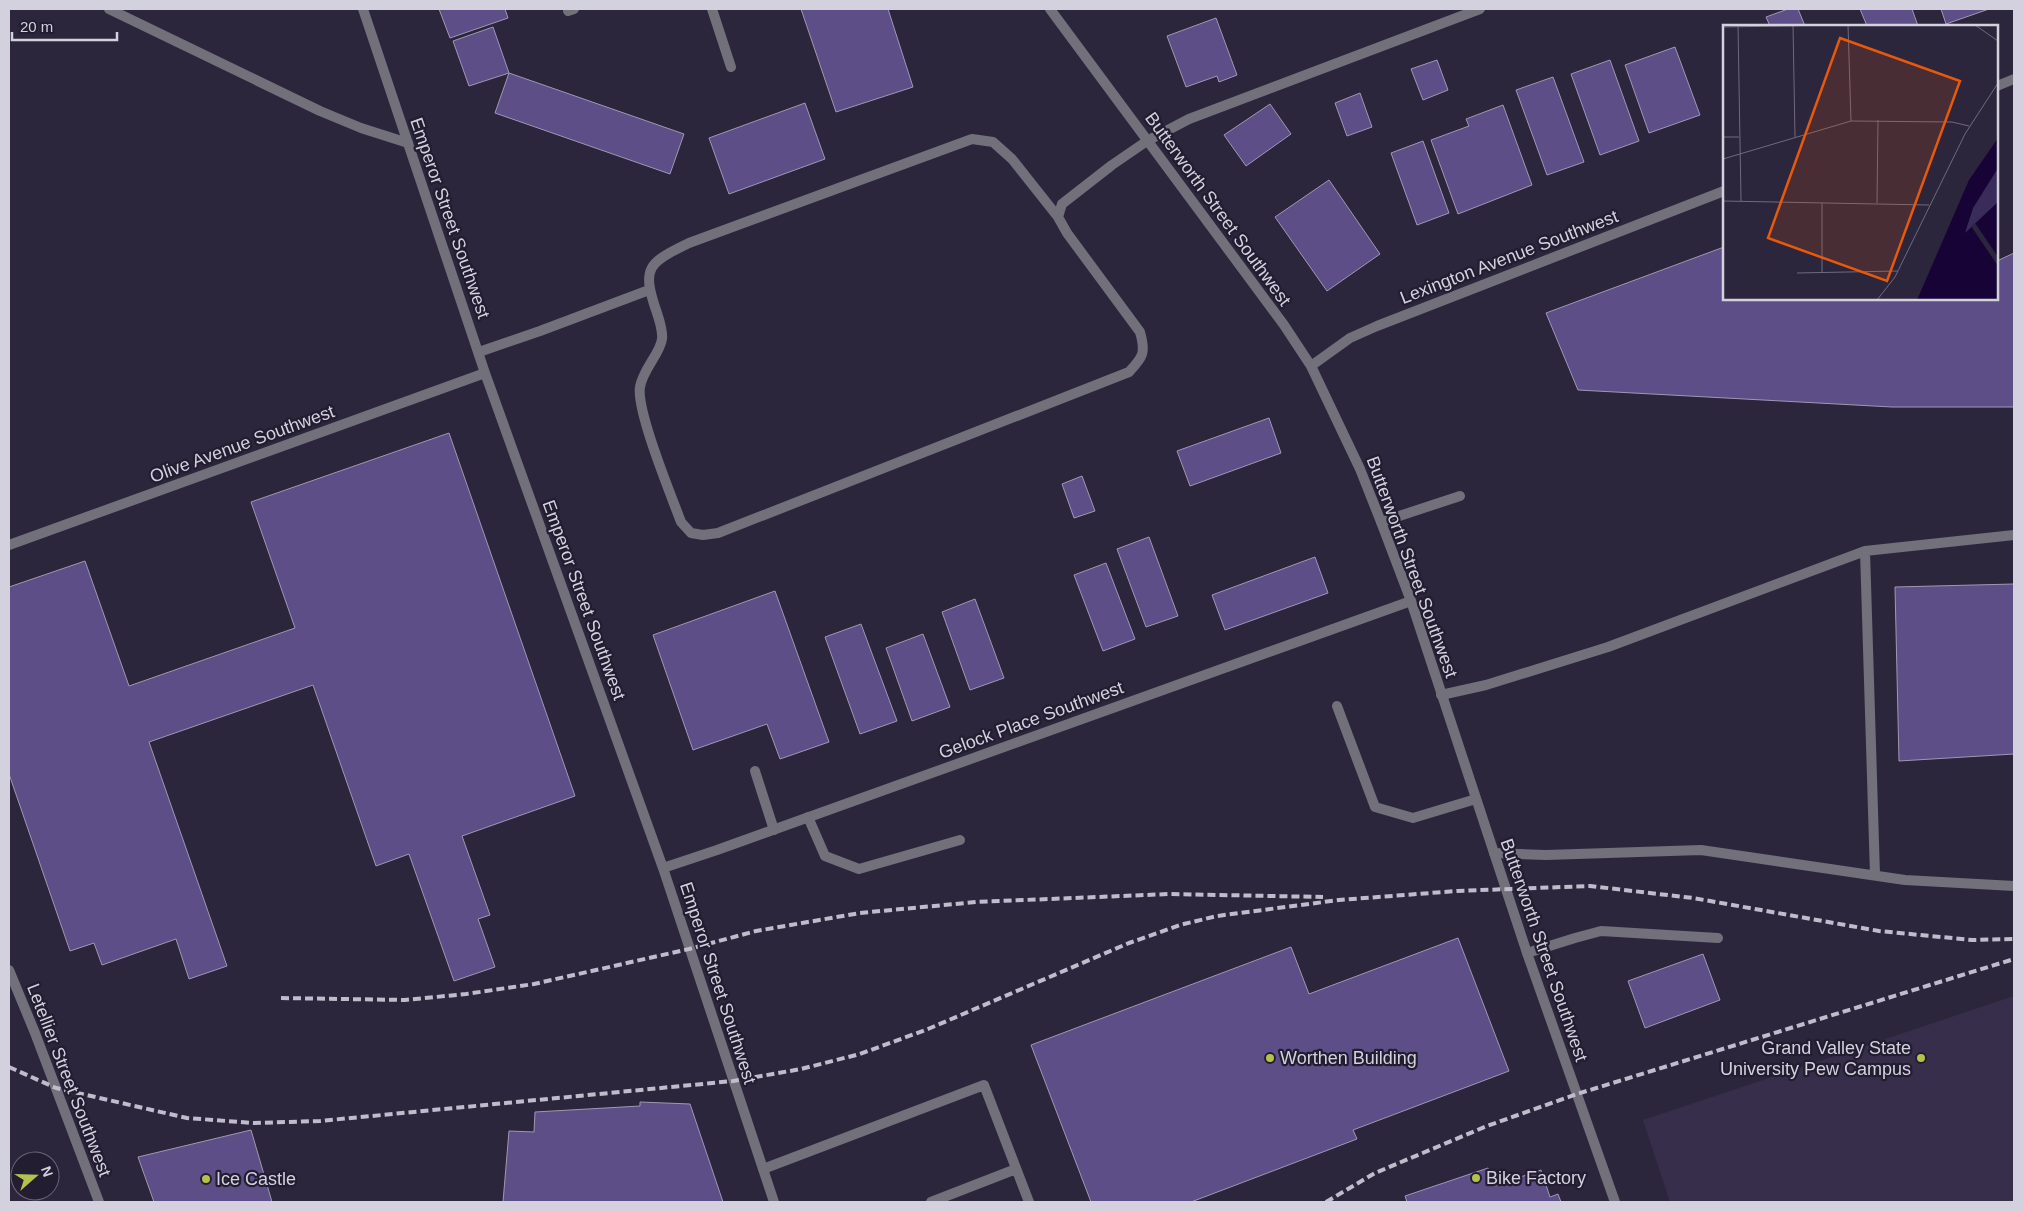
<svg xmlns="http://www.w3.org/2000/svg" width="2023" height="1211" viewBox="0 0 2023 1211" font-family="Helvetica,sans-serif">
	<rect width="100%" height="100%" fill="#2c263c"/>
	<path fill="#362e4a" d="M 2014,996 L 2014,1202 L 1670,1202 L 1643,1120 Z"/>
	<path fill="#5e4e87" stroke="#9f98b3" d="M 439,9 L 505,9 L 508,18 L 450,38 Z
		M 801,9 L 888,9 L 913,87 L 836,112 Z
		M 1788,9 L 1798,9 L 1805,26 L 1770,26 L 1766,17 Z
		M 1860,9 L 1912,9 L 1918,26 L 1867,26 Z
		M 1941,9 L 1989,9 L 1946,24 Z
		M 1216,18 L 1237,75 L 1219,82 L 1217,76 L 1186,87 L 1167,36 Z
		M 493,27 L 509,73 L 469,86 L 453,41 Z
		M 1675,47 L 1700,115 L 1649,133 L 1625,65 Z
		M 1437,60 L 1448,90 L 1423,100 L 1411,69 Z
		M 1610,60 L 1639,141 L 1600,155 L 1571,74 Z
		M 509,73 L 684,134 L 670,174 L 495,113 Z
		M 1553,77 L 1584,162 L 1547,175 L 1516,90 Z
		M 1360,93 L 1372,127 L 1347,136 L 1335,103 Z
		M 805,103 L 825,159 L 729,194 L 709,138 Z
		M 1270,104 L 1291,134 L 1246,166 L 1224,135 Z
		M 1503,105 L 1532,185 L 1458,214 L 1431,140 L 1469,126 L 1466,119 Z
		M 1423,141 L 1449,213 L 1417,225 L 1391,153 Z
		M 1329,180 L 1380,254 L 1327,291 L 1275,217 Z
		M 1724,247 L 1724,299 L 1997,299 L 1997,261 L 2014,253 L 2014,407 L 1892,407 L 1578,390 L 1546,313 Z
		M 1269,418 L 1281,453 L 1190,486 L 1177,451 Z
		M 449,433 L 575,796 L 462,836 L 490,915 L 478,919 L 495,967 L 454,981 L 409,854 L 376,866 L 313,685 L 149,742 L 227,966 L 189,979 L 176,939 L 102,965 L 94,943 L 70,951 L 9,774 L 9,587 L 85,561 L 129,686 L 295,628 L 251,502 Z
		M 1082,476 L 1095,511 L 1074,518 L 1062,484 Z
		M 1149,537 L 1178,616 L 1146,627 L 1117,549 Z
		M 1315,557 L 1328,593 L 1225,630 L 1212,595 Z
		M 1106,563 L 1135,639 L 1103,651 L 1074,575 Z
		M 2014,584 L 2014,754 L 1899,761 L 1895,587 Z
		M 775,591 L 829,742 L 780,759 L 767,724 L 693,750 L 653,635 Z
		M 975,599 L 1004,678 L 970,690 L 942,612 Z
		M 861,624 L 897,721 L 860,734 L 825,637 Z
		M 923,634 L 950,707 L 912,721 L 886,648 Z
		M 1458,938 L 1509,1071 L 1353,1130 L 1357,1139 L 1191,1202 L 1091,1202 L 1031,1045 L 1291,947 L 1309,994 Z
		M 1703,954 L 1720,1000 L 1645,1028 L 1628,981 Z
		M 640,1102 L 690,1104 L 723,1202 L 503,1202 L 509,1131 L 534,1132 L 535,1112 L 640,1106 Z
		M 251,1130 L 272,1202 L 154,1202 L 138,1157 Z
		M 1488,1168 L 1494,1186 L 1541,1170 L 1550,1197 L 1558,1194 L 1561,1202 L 1407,1202 L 1405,1196 Z"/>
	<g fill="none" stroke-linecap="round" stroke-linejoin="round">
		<path stroke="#72707b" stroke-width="10" d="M 109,9 L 320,111 L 361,128 L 408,143
			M 712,9 L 731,67
			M 568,11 L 574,9
			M 1058,217 L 1012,159 L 993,142 L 972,139 L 689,243 C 648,263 641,267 657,313 C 659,319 663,331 662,339 C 660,354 643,369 640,387 C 636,410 671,495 681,522 L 691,533 L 703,535 L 718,533 L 1129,372 C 1143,357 1146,353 1140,332 L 1067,233 L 1058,217 L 1062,204 L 1112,165 L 1147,141 L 1189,119 L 1480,9
			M 479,352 L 540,331 L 649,290
			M 1381,522 L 1460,496
			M 1865,551 L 1875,875
			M 1441,695 L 1486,685 L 1608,647 L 1865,551 L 2014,535
			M 1337,706 L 1375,807 L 1413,818 L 1476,799
			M 755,771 L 774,830
			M 808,817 L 825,856 L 859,869 L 960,840
			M 1494,853 L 1546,855 L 1701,850 L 1905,880 L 2014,886
			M 1527,953 L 1575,938 L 1601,931 L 1718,938
			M 763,1169 L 984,1085 L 1029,1202
			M 931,1202 L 1016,1169"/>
		<path stroke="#72707b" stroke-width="10" d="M 363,9 L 485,373 L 663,868 L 774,1202
			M 9,545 L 485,373
			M 663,868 L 717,850 L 1411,601
			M 9,970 L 35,1033 L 99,1202"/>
		<path stroke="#72707b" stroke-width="10" d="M 1050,9 L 1284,325 L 1311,366 L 1360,469 L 1381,522 L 1411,601 L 1527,953 L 1615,1202
			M 1997,86 L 2014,79
			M 1311,366 L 1350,338 L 1377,326 L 1724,191"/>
		<path stroke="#c0bccb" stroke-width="4" stroke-dasharray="8 4" stroke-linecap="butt" d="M 281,998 L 405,1000 L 466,994 L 534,984 L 689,949 L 756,931 L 860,913 L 976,902 L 1170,894 L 1323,897
			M 9,1067 L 56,1088 L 187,1118 L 253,1123 L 320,1121 L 733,1081 L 801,1069 L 860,1054 L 928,1029 L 1129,943 L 1180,925 L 1217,916 L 1339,900 L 1457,891 L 1590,886 L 1693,898 L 1879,931 L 1972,940 L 2014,939
			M 1326,1202 L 1375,1173 L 1487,1126 L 1577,1094 L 2014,959"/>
	</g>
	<g fill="#b4c24b" stroke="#221d31" stroke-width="2">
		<circle cx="1270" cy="1058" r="5"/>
		<circle cx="1921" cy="1058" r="5"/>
		<circle cx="1476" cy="1178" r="5"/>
		<circle cx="206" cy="1179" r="5"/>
	</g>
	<g text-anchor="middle" stroke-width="4.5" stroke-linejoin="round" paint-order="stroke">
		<g font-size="18" fill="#d4d1df" stroke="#221d31">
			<text transform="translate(1218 209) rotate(54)" y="6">Butterworth Street Southwest</text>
			<text transform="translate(450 218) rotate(71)" y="6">Emperor Street Southwest</text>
			<text transform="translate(1509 257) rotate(-21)" y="6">Lexington Avenue Southwest</text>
			<text transform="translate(242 444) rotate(-20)" y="6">Olive Avenue Southwest</text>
			<text transform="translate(1412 567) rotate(70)" y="6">Butterworth Street Southwest</text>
			<text transform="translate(584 600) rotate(70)" y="6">Emperor Street Southwest</text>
			<text transform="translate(1031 720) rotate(-20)" y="6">Gelock Place Southwest</text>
			<text transform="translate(1544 950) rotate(71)" y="6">Butterworth Street Southwest</text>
			<text transform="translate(718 983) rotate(72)" y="6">Emperor Street Southwest</text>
			<text transform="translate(69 1080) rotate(69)" y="6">Letellier Street Southwest</text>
		</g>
		<g font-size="18" fill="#d4d1df" stroke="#221d31" text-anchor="start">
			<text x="1911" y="1054" text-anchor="end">Grand Valley State<tspan x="1911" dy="21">University Pew Campus</tspan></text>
			<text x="1280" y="1064">Worthen Building</text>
			<text x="1486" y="1184">Bike Factory</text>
			<text x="216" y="1185">Ice Castle</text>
		</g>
	</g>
	<g transform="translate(1723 25)">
		<rect width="275" height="275" fill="#2c263c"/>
		<path d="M 275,143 L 275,177 L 241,209 L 250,183 Z" fill="#3a2c5a"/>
		<path d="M 275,113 L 275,143 L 250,183 L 242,208 L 275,177 L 275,275 L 194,275 L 246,155 Z" fill="#180336"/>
		<path d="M 252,198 L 275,232 L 275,241 L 248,201 Z" fill="#2c263c"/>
		<path fill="none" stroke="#6f6a7d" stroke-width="1" d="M 15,0 L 18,176M 70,0 L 72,112M 125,0 L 128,96M 252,0 L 275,16M 0,2 L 113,0M 0,112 L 16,112M 0,134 L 128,96 L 229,97 L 246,101M 0,176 L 206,180M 154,178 L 155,95M 99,247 L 99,178M 74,248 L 175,246M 154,275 L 172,252 L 242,109 L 275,58"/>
		<path fill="#e8590c" fill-opacity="0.15" stroke="#e8590c" stroke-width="2.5" d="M 117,13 L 237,56 L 164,256 L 45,213 Z"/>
		<rect width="275" height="275" fill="none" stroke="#d4d1df" stroke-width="2.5"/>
	</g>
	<rect width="2023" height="1211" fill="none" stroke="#d4d1df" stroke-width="20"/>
	<g transform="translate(35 1176) rotate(70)"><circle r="24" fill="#221d31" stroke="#696577"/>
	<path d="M0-4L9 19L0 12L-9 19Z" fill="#b4c24b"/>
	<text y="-8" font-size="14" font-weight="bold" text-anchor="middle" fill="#d4d1df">N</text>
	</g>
	<path d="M12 32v8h105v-8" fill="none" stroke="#d4d1df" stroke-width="2.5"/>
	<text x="20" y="32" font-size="15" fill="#d4d1df" stroke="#221d31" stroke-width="4" paint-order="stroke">20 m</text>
</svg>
